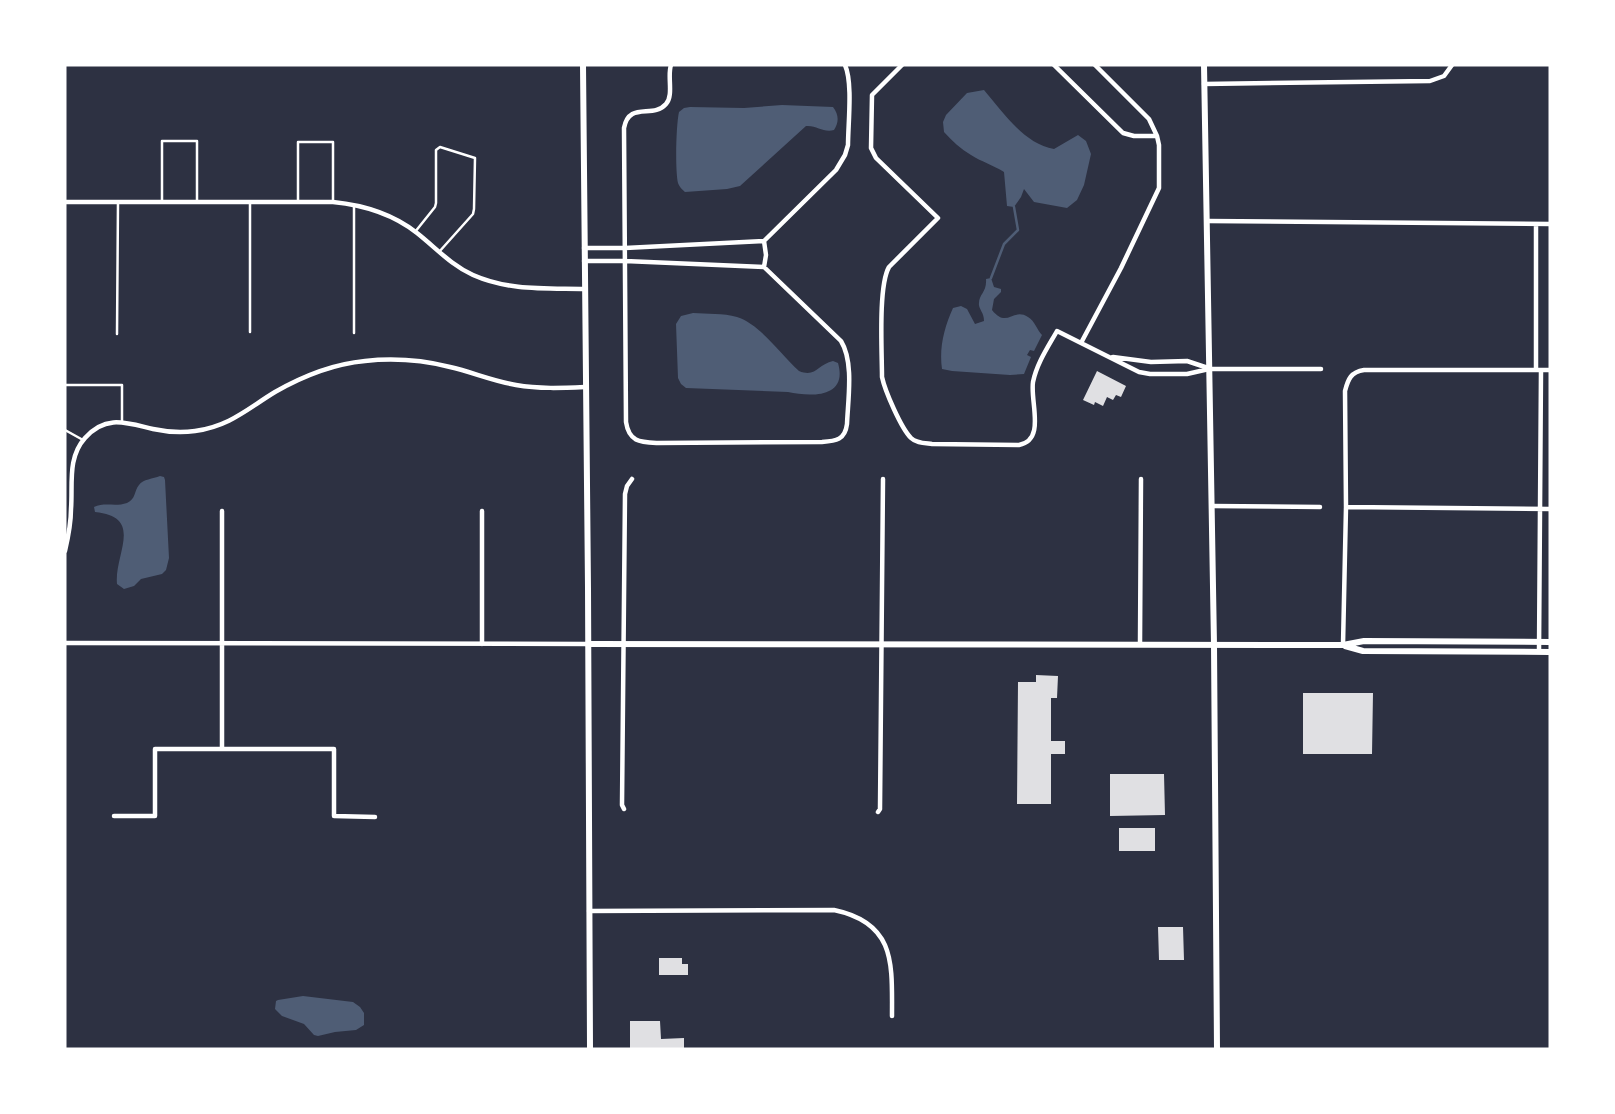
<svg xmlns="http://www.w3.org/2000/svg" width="1615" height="1114" viewBox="0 0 1615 1114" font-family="'Sofia Sans Condensed',sans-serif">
	<rect width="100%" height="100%" fill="#2d3142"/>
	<path fill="#4f5d75" d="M 984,90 C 1003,112 1024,144 1054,149 L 1078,135 L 1086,141 L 1091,154 L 1084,185 L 1077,200 L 1067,208 L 1034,202 L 1024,189 L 1021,197 L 1014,207 L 1007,206 L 1004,172 C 993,165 982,162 971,155 C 961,149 952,141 944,132 L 943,122 L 946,115 L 967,93 Z
		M 782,105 L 833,107 C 839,115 839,122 834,130 C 823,133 817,125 806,126 L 740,186 L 727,189 L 685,192 C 682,189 680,188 678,183 C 675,170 676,125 679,112 L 684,108 L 690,107 L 744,108 Z
		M 991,278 L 994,287 L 1001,289 L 1001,292 L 994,299 L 992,310 C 1007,329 1013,307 1028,317 C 1035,321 1037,330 1042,335 L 1034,351 L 1030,350 L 1027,355 L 1031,357 L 1024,374 L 1010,375 L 952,371 L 942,369 C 939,348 944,328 953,308 L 961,306 L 967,309 L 975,324 L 984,321 C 984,312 978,309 979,303 C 979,294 987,292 986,279 Z
		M 693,313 C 707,314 723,313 737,317 C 760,324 781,355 799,371 C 816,378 818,364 833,361 L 838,363 C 848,398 811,397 788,392 L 686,388 L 681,384 L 678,378 L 676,324 L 681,316 Z
		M 160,476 L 164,477 L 165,480 L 169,558 L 166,570 L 162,574 L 141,579 L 134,586 L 124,589 L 117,584 C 114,554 145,517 95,512 L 94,507 C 104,502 116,507 127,503 C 136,499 134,491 139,485 C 143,479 153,479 160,476 Z
		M 303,996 L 353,1002 L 360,1007 L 364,1013 L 364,1025 L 356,1030 L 335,1032 L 318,1036 L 314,1035 L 304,1024 L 282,1016 L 275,1009 L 276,1001 L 278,1000 Z"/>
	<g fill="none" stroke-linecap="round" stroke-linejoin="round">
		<path stroke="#4f5d75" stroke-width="2.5" d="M 991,278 L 1004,244 L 1018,230 L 1014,207"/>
	</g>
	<path fill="#e0e0e3" d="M 1097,371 L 1126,386 L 1121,397 L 1116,395 L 1113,400 L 1107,397 L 1103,406 L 1095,402 L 1094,405 L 1083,400 Z
		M 1036,675 L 1058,676 L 1057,698 L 1051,698 L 1051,741 L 1065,741 L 1065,754 L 1051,754 L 1051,804 L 1017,804 L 1018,682 L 1036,682 Z
		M 1303,693 L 1373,693 L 1372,754 L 1303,754 Z
		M 1110,774 L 1164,774 L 1165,815 L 1110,816 Z
		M 1119,828 L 1155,828 L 1155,851 L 1119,851 Z
		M 1158,927 L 1183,927 L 1184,960 L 1159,960 Z
		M 659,958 L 682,958 L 682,964 L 688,964 L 688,975 L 659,975 Z
		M 630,1021 L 660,1021 L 661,1039 L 684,1038 L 684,1049 L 630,1049 Z"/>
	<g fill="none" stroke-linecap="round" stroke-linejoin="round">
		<path stroke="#fff" stroke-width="2.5" d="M 298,200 L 298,142 L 333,142 L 333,202
			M 162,202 L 162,141 L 197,141 L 197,202
			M 250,202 L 250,332
			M 415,232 L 435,207 L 436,203 L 436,150 L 440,147 L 475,158 L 474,209 L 473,214 L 439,252
			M 354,333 L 354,205
			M 117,334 L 118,202
			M 65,385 L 122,385 L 122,421
			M 65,430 L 83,440"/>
		<path stroke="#fff" stroke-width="4.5" d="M 671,65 C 667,76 674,95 666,104 C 653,119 629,101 624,128 L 626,422 C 629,442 640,442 658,443 L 822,442 C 836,441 845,440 847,424 C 848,399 854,362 841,341 L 764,267
			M 902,65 L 872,95 L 871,148 L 876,158 L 938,218 L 889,267 C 878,286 882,353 882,377 C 885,391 901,428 911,438 C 916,443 924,443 932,444 L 1019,445 C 1046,440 1030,402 1033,382 C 1037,363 1048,347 1057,331 L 1139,372 L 1150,374 L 1187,374 L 1209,369 L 1321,369
			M 1054,65 L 1123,133 L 1134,136 L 1157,136
			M 1204,84 L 1430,81 L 1444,76 L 1452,65
			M 65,202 L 333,202 C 363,205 393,214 417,233 C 436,248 451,265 473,275 C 509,291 546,288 585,289
			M 1207,221 L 1550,224
			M 764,241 L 836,170 L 845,155 L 848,145 C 848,124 853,83 845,65
			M 764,241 L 766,255 L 764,267
			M 584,248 L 625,248 L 764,241
			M 584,261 L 625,261 L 764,267
			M 1081,343 L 1121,268 L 1159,188 L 1159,145 L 1157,136 L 1149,119 L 1095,65
			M 1113,357 L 1151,362 L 1187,361 L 1208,368
			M 1536,370 L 1536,224
			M 1212,506 L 1320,507
			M 1346,507 L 1550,509
			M 482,511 L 482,644
			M 65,551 C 68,538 71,524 71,509 C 73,485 67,458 85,438 C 106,414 127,423 153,429 C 167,432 181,433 195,431 C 230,426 247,409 275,392 C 303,376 333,364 365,361 C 393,358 422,360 450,367 C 472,372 493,381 516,385 C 539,389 562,388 585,387
			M 65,643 L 588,644
			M 1140,644 L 1141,479
			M 1343,645 L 1346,507 L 1345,391 C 1348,379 1351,372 1364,370 L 1550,370
			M 1539,651 L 1541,370
			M 222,749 L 222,511
			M 624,809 L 622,805 L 625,494 L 627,486 L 632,479
			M 878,812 L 880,809 L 883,479
			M 114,816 L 155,816 L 155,749 L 334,749 L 334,816 L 375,817
			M 589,911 L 834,910 C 896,923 892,964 892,1016"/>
		<path stroke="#fff" stroke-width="6" d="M 588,644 L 1343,645 L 1364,641 L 1550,642
			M 1345,646 L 1363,651 L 1550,652"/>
		<path stroke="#fff" stroke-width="6" d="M 583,65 L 588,588 L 590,1049
			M 1204,65 L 1214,645 L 1217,1049"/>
	</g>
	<rect width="1615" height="1114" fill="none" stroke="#ffffff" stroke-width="133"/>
</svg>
